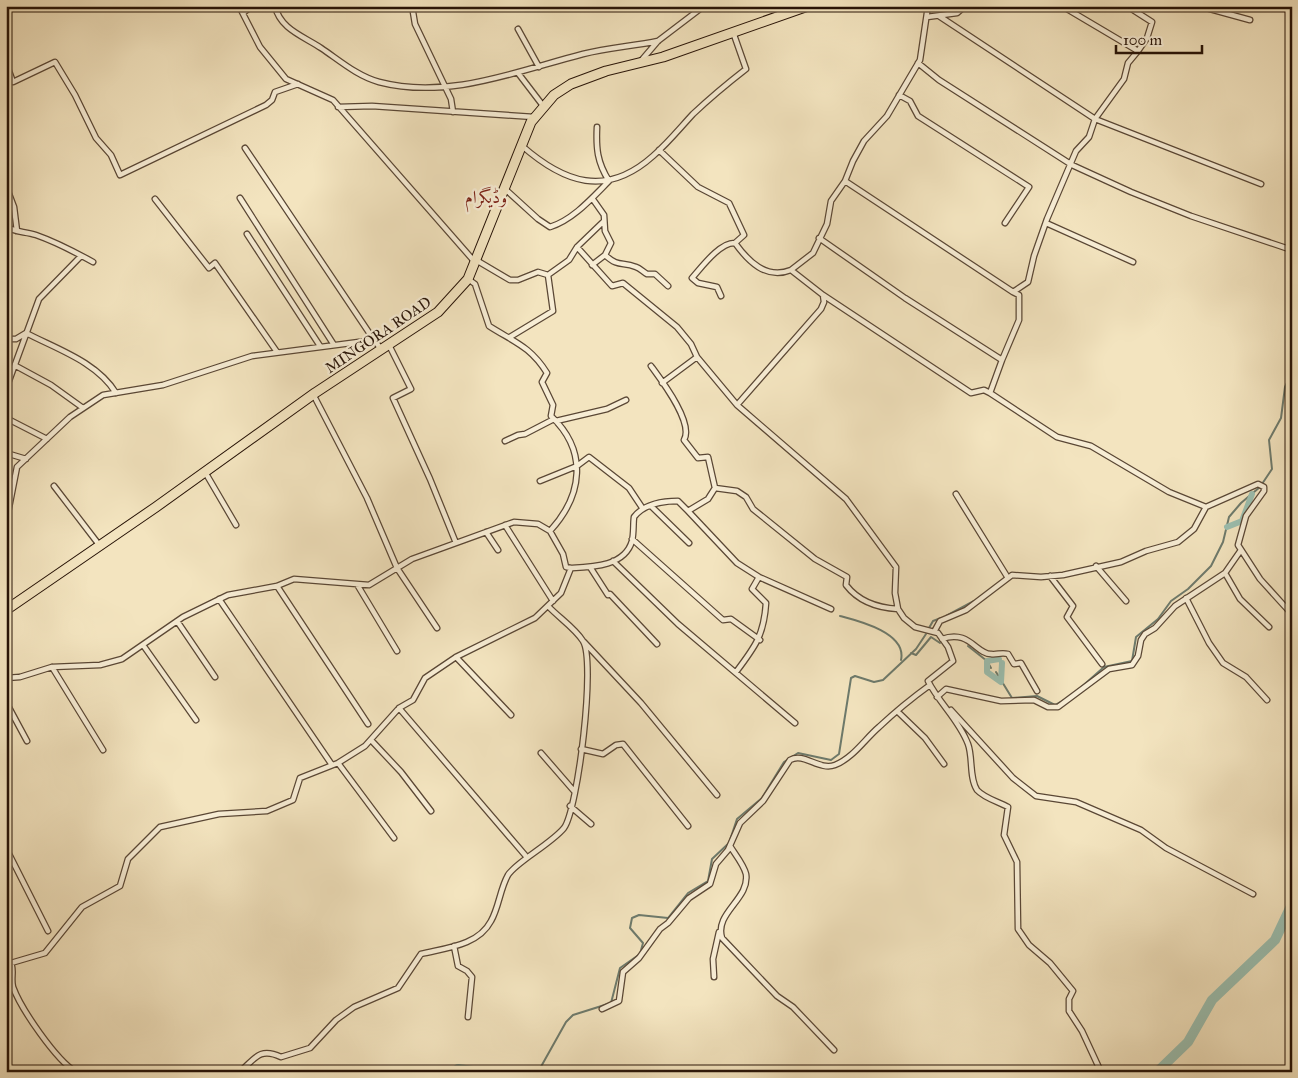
<svg xmlns="http://www.w3.org/2000/svg" width="1298" height="1078" viewBox="0 0 1298 1078" font-family="'IM FELL Great Primer',Amiri,serif">
	<rect width="100%" height="100%" fill="#f3e4bf"/>
	<filter id="stains"><feTurbulence type="fractalNoise" baseFrequency=".004" numOctaves="4"/><feColorMatrix values="0 0 0 0 .2 0 0 0 0 .09 0 0 0 0 .02 0 0 0 .5 -.17"/></filter>
	<radialGradient id="worn" r=".72"><stop offset=".6" stop-color="#630" stop-opacity="0"/><stop offset="1" stop-color="#630" stop-opacity=".3"/></radialGradient>
	<g fill="none" stroke-linecap="round" stroke-linejoin="round">
		<path stroke="#6d7a6c" stroke-width="2" d="M 840,616 C 859,621 907,633 901,660
			M 946,616 L 974,601
			M 929,628 L 933,621 L 941,618
			M 968,646 L 987,661 L 991,668
			M 911,653 L 916,655 L 931,637 L 940,643
			M 996,672 L 1012,698 L 1037,696 L 1055,705 L 1064,700
			M 1078,690 L 1104,667 L 1132,661 L 1136,637 L 1158,619 L 1171,601 L 1188,589 L 1211,566 L 1223,542 L 1229,517 L 1241,503 L 1260,487 L 1272,469 L 1269,440 L 1281,418 L 1285,387 L 1292,372
			M 538,1072 L 566,1022 L 573,1015 L 611,1003 L 620,968 L 640,954 L 643,943 L 630,928 L 632,918 L 639,915 L 668,918 L 688,893 L 708,881 L 712,859 L 729,843 L 737,819 L 762,798 L 784,762 L 798,753 L 831,760 L 839,754 L 851,678 L 855,676 L 874,682 L 883,680 L 916,649 L 926,634"/>
		<path stroke="#9bbfb0" stroke-width="6" d="M 1227,527 L 1242,521 L 1252,494
			M 999,659 L 987,661 L 987,672 L 1001,682 L 1002,663"/>
		<path stroke="#9bbfb0" stroke-width="10" d="M 454,1072 L 458,1069 L 480,1072
			M 1157,1072 L 1188,1042 L 1212,1000 L 1275,940 L 1292,904"/>
		<defs>
			<path id="street" d="M 239,6 L 260,47 L 286,79 L 333,100 L 474,261
				M 275,6 C 280,29 303,36 321,48 C 339,60 357,76 379,82 C 448,100 517,71 583,54 C 608,48 633,46 658,41
				M 412,6 L 415,24 L 451,99 L 453,112
				M 658,6 L 659,7
				M 1062,6 L 1138,51 L 1147,38 L 1152,22 L 1127,6
				M 1199,6 L 1250,20
				M 243,13 L 252,6
				M 939,16 L 1095,119 L 1261,184
				M 927,17 L 957,13 L 965,6
				M 518,29 L 539,67
				M 640,62 L 658,41 L 704,6
				M 6,63 L 13,82 L 55,62 L 75,95 L 96,138 L 111,155 L 120,175 L 266,105 L 272,100 L 275,92 L 298,84
				M 918,63 L 939,80 L 1072,165 L 1131,192 L 1191,216 L 1292,250
				M 518,73 L 544,107
				M 899,95 L 910,101 L 918,116 L 1029,187 L 1005,223
				M 338,107 L 372,106 L 534,117
				M 521,145 C 564,183 606,198 653,156 C 668,143 680,128 693,114 C 710,98 728,83 746,69 L 733,32
				M 245,148 L 374,340
				M 659,150 L 698,187 L 729,203 L 744,235 L 735,243 C 748,261 766,280 791,270
				M 845,181 L 1013,292 L 1028,282 L 1034,256 L 1047,219 L 1076,151 L 1089,137 L 1095,119 L 1124,79 L 1128,63 L 1138,51
				M 6,186 L 14,207 L 17,231
				M 504,188 L 538,219 L 550,227 C 573,220 592,198 609,181 C 597,162 596,148 597,127
				M 240,198 L 334,345
				M 592,198 L 604,215 L 605,231 L 611,243 L 605,255 C 619,268 622,261 636,267 C 640,268 643,272 647,274 L 655,274 L 668,286
				M 155,199 L 209,268 L 215,263 L 277,352
				M 1046,223 L 1133,262
				M 6,226 C 14,233 25,231 36,235 C 56,242 75,252 93,262
				M 247,234 L 320,346
				M 819,238 L 905,298 L 1002,360 L 990,393 L 1057,437 L 1091,446 L 1169,492 L 1206,507 L 1258,484 L 1264,487 L 1264,491 L 1246,516 L 1238,545 L 1260,579 L 1289,611
				M 577,247 L 612,286 L 623,283 L 677,327 L 691,344 L 697,357 L 737,405 L 846,499 L 896,567 L 895,593 L 898,609 L 904,618 L 915,627 L 938,633 L 948,647 L 953,661 L 928,681 C 939,703 959,720 968,744 C 973,757 969,778 977,790 C 984,798 999,802 1008,807 L 1004,835 L 1017,862 L 1018,929 L 1029,945 L 1050,963 L 1073,991 L 1069,999 L 1069,1011 L 1082,1031 L 1101,1072
				M 476,260 L 510,280 L 518,280 L 538,272 L 548,275 L 569,260 L 577,247 L 604,221
				M 592,265 L 605,255
				M 468,279 L 475,284 L 489,326 C 514,342 530,346 547,373 L 542,382 L 553,405 L 551,416 C 588,451 583,495 550,531
				M 823,295 L 971,393 L 984,390 L 990,393
				M 721,296 L 717,287 L 698,283 L 692,278 C 701,268 720,242 735,243
				M 510,337 L 553,311 L 548,275
				M 6,339 L 16,339 L 26,333 C 57,349 97,362 116,393
				M 389,345 L 411,389 L 393,398 L 430,479 L 456,543
				M 1002,360 L 1019,320 L 1019,295 L 1013,292
				M 16,366 L 51,385 L 83,408
				M 651,366 C 662,381 694,423 684,440 L 698,458 L 708,457 L 715,488
				M 662,383 L 697,357
				M 6,389 L 39,299 L 81,256
				M 313,394 L 367,498 L 397,568 L 437,628
				M 737,405 L 821,309 L 824,302 L 823,295 L 791,270 L 813,253 L 827,224 L 831,201 L 845,181 L 853,161 L 864,141 L 887,116 L 920,60 L 928,6
				M 6,418 L 47,439
				M 556,421 L 607,409 L 626,400
				M 505,441 L 518,435 L 525,434 L 554,419
				M 6,453 L 26,459
				M 205,472 L 236,525
				M 540,481 L 577,466 L 589,457 L 629,488 L 643,509
				M 54,486 L 100,546
				M 956,494 L 1008,578
				M 651,506 L 689,543
				M 688,511 L 737,563 L 759,577 L 831,609
				M 6,523 L 17,467 L 70,417 L 103,395 L 163,385 L 252,356 L 374,340 L 381,349
				M 505,525 L 553,601
				M 486,532 L 498,550
				M 632,539 L 723,620 L 731,619 L 760,640
				M 613,561 L 678,624 L 795,723
				M 1096,566 L 1126,601
				M 590,567 L 608,595 L 610,594 L 657,644
				M 571,568 C 593,567 625,566 632,541 C 634,533 633,524 634,517 C 644,504 662,501 678,501 L 688,511 L 708,499 L 715,488 L 737,491 L 746,497 L 753,509 L 815,559 L 847,577 L 846,585 C 859,602 879,608 898,609
				M 1225,573 L 1240,599 L 1269,627
				M 1050,576 L 1073,606 L 1067,617 L 1102,664
				M 277,586 L 368,724
				M 358,586 L 397,651
				M 1186,598 L 1209,643 L 1223,663 L 1246,677 L 1267,700
				M 219,599 L 332,765
				M 177,621 L 215,677
				M 934,632 L 940,621 L 966,610 L 1012,575 L 1041,577 L 1063,575 L 1121,562 L 1146,551 L 1178,542 L 1194,529 L 1206,507
				M 942,639 C 969,629 976,654 991,654 C 997,655 1001,652 1008,654 L 1014,664 L 1021,663 L 1037,691
				M 584,642 L 641,703 L 717,795
				M 143,645 L 196,720
				M 456,657 L 511,715
				M 52,667 L 103,750
				M 736,672 C 755,647 764,635 766,603 L 752,589 L 759,577
				M 6,678 L 20,677 L 52,667 L 100,665 L 122,659 L 183,617 L 228,595 L 277,586 L 294,579 L 369,585 L 412,559 L 514,522 L 538,524 L 550,531 L 563,554 L 566,567 L 571,568 L 561,593 L 535,618 L 456,657 L 425,678 L 413,700 L 399,708 L 365,746 L 338,763 L 300,778 L 293,800 L 267,811 L 219,814 L 160,827 L 128,859 L 120,886 L 82,907 L 45,953 L 11,963
				M 937,697 L 946,689 L 1001,701 L 1034,700 L 1048,707 L 1058,707 L 1109,669 L 1132,665 L 1138,656 L 1141,640 L 1145,634 L 1155,628 L 1175,606 L 1225,573 L 1241,550
				M 6,702 L 27,741
				M 399,708 L 525,855
				M 951,710 L 1013,778 L 1036,796 L 1076,802 L 1141,830 L 1166,848 L 1253,894
				M 897,711 L 925,738 L 944,764
				M 371,740 L 401,772 L 431,811
				M 581,749 L 603,754 L 616,745 L 623,744 L 688,826
				M 541,753 L 574,791
				M 338,763 L 394,838
				M 570,806 L 591,824
				M 730,846 C 735,854 744,865 746,874 C 750,899 714,913 722,938 L 777,996 L 793,1007 L 834,1050
				M 6,848 L 48,931
				M 454,946 L 458,966 L 467,971 L 472,977 L 468,1017
				M 6,958 C 17,966 10,976 13,987 C 21,1009 56,1060 76,1072
				M 714,977 L 713,959 L 719,932
				M 602,1009 L 619,1001 L 623,972 L 639,958 L 660,929 L 668,923 L 689,898 L 710,884 L 716,864 L 728,850 L 740,823 L 763,801 L 790,760 C 804,752 819,771 835,765 C 853,758 865,739 879,727 C 895,712 912,698 930,685
				M 240,1072 C 255,1058 260,1047 281,1057 L 310,1048 L 336,1020 L 354,1007 L 398,988 L 421,954 C 445,948 478,946 491,921 C 499,907 500,889 508,875 C 516,862 551,844 564,828 C 578,809 596,661 583,641 C 575,628 558,617 548,606"/>
			<path id="highway" d="M 6,610 L 156,507 L 315,393 L 438,312 L 468,279 L 531,122 L 554,95 L 571,84 L 606,71 L 663,57 L 808,6"/>
		</defs>
		<use href="#street" stroke="#5a4735" stroke-width="7"/>
		<use href="#highway" stroke="#271307" stroke-width="11"/>
		<use href="#street" stroke="#f7edd5" stroke-width="4.5"/>
		<use href="#highway" stroke="#f3e4bf" stroke-width="9"/>
	</g>
	<g text-anchor="middle" stroke-width="4.5" stroke-linejoin="round" paint-order="stroke">
		<g font-size="15" fill="#271307" stroke="#f7edd5">
			<text transform="translate(378 335) rotate(-34)" y="5">MINGORA ROAD</text>
		</g>
		<g font-size="18" fill="#7a1f14" stroke="#f7edd5">
			<text x="486" y="203">وڈیگرام</text>
		</g>
	</g>
	<rect width="1298" height="1078" fill="none" stroke="#f3e4bf" stroke-width="25"/>
	<rect x="8" y="8" width="1283" height="1063" fill="none" stroke="#271307" stroke-width="2.5"/>
	<rect x="12" y="12" width="1273" height="1053" fill="none" stroke="#271307"/>
	<path d="M1116 45v8h86v-8" fill="none" stroke="#271307" stroke-width="2.5"/>
	<text x="1123" y="45" font-size="15" fill="#271307" stroke="#f7edd5" stroke-width="4" paint-order="stroke">100 m</text>
	<rect width="100%" height="100%" filter="url(#stains)"/>
	<rect width="100%" height="100%" fill="url(#worn)"/>
</svg>
